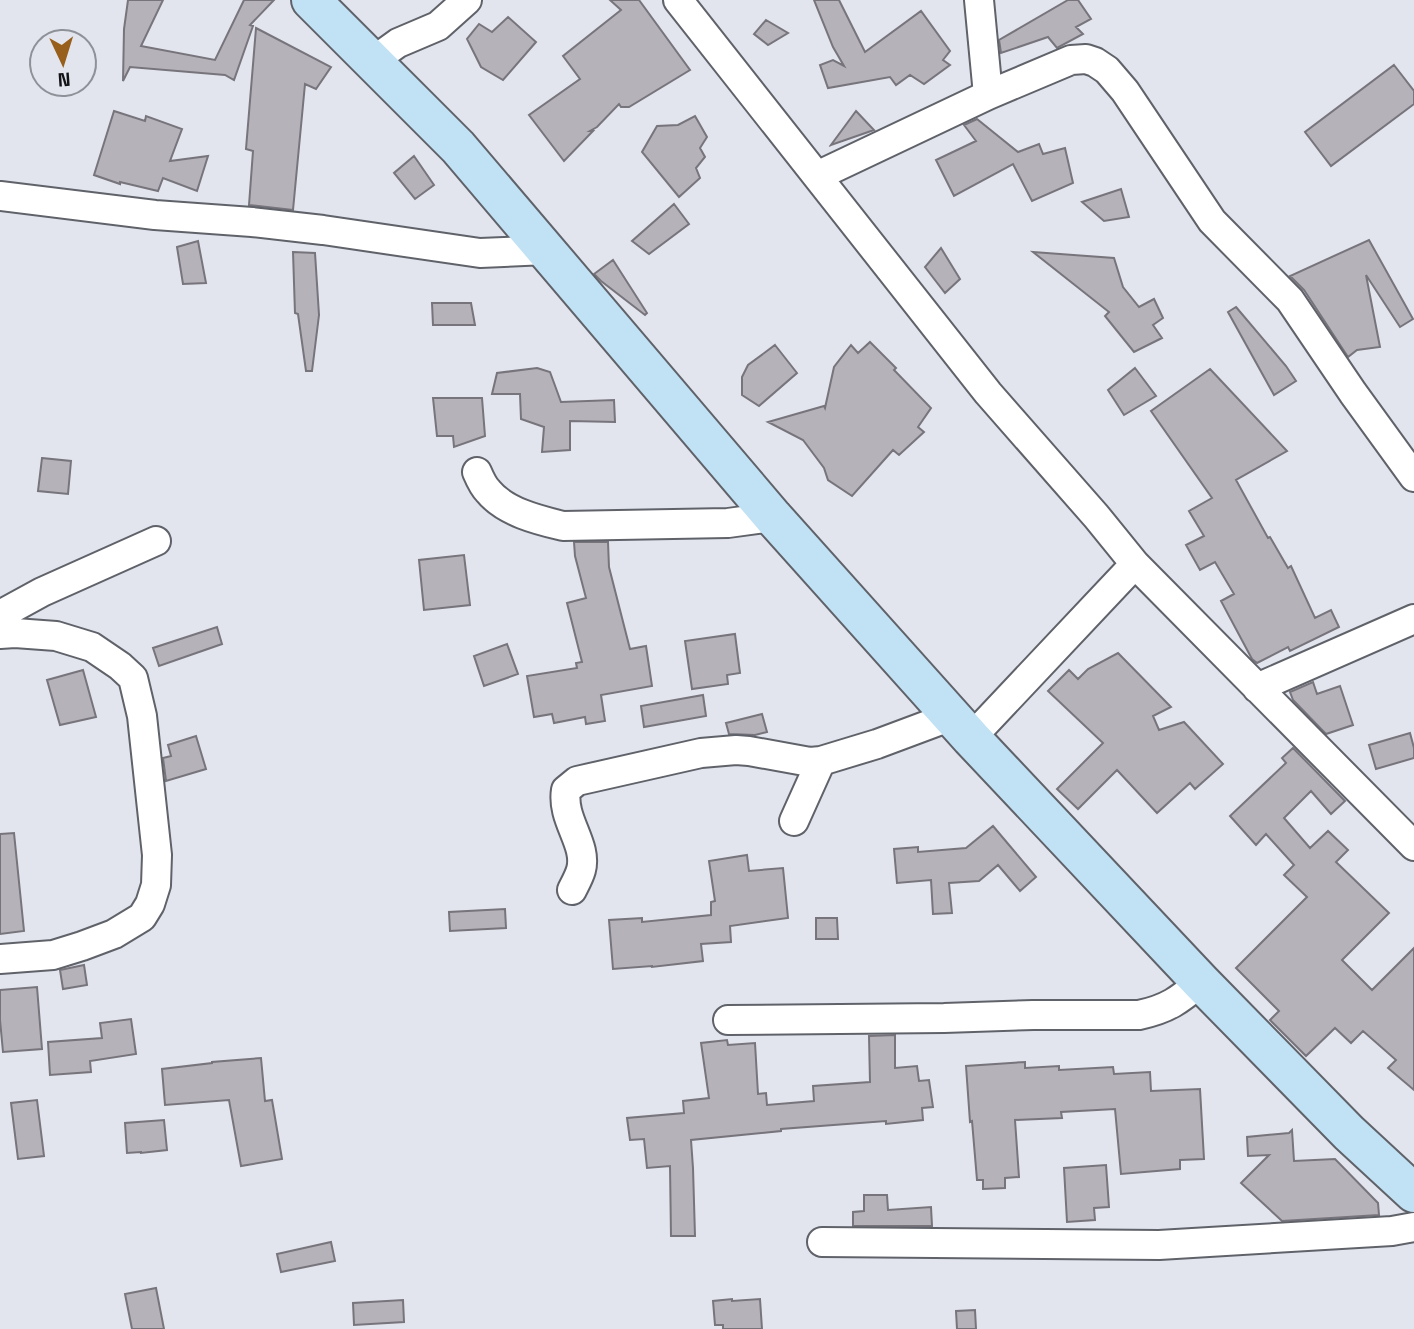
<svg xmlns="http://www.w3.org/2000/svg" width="1414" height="1329" viewBox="0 0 1414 1329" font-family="'Space Grotesk',sans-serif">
	<rect width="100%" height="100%" fill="#e2e5ee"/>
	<path fill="#b5b2ba" stroke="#77747c" stroke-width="2" d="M 128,0 L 163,0 L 141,46 L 215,60 L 244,0 L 274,0 L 250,25 L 253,26 L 234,80 L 225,75 L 130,67 L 123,81 L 124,29 Z
		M 610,0 L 639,0 L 690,70 L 629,107 L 621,107 L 619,104 L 597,127 L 590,131 L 593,131 L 564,161 L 529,115 L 580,79 L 563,56 L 621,10 Z
		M 814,0 L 839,0 L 865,52 L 921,11 L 950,51 L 943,60 L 950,65 L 924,84 L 910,75 L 896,85 L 890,77 L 828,88 L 820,65 L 833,60 L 844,66 L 833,47 Z
		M 1068,0 L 1078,0 L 1091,19 L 1076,27 L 1083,34 L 1057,48 L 1048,37 L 1001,53 L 999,40 Z
		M 508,17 L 536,42 L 503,80 L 481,67 L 467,39 L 479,24 L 492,32 Z
		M 766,20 L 788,33 L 768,45 L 754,34 Z
		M 256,28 L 331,67 L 316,89 L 305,84 L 293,210 L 249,205 L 253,151 L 246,149 Z
		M 1394,65 L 1414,91 L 1414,104 L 1331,166 L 1305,132 Z
		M 114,111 L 145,121 L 146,116 L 182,129 L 170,161 L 208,156 L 197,191 L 163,178 L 158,191 L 120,182 L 120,184 L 94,175 Z
		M 856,111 L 874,130 L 831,145 Z
		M 695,116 L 707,137 L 700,148 L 705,157 L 696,168 L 700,178 L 679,197 L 642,152 L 657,126 L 678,125 Z
		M 977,119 L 1018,152 L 1039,144 L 1043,154 L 1065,148 L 1073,183 L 1032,201 L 1013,164 L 954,196 L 936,160 L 976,141 L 964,125 Z
		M 414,156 L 434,185 L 415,199 L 394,173 Z
		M 1121,189 L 1129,217 L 1104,221 L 1082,202 Z
		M 674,204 L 689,224 L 649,254 L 632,241 Z
		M 1369,240 L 1413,319 L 1400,327 L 1366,275 L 1380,347 L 1357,350 L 1348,357 L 1304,290 L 1290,276 Z
		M 198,241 L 206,283 L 183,284 L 177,247 Z
		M 941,248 L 960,279 L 945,293 L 925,267 Z
		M 293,252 L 315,253 L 319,315 L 312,371 L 306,371 L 298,314 L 295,313 Z
		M 1033,252 L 1114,258 L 1123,287 L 1139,307 L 1154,299 L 1163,318 L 1153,325 L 1162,338 L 1134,352 L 1105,316 L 1109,312 Z
		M 613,260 L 647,313 L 645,315 L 601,281 L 594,274 Z
		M 432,303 L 471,303 L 475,325 L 433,325 Z
		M 1236,307 L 1286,366 L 1296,381 L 1274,395 L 1228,312 Z
		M 870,342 L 896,368 L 894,370 L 931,408 L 918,427 L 924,432 L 899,455 L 893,450 L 852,496 L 828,480 L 824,468 L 803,440 L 768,422 L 824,406 L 825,408 L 834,367 L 851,345 L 858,353 Z
		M 775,345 L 797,373 L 759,406 L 742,395 L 742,377 L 748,365 Z
		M 537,368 L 550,372 L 561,402 L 614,400 L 615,422 L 570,421 L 570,450 L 542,452 L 544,427 L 521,419 L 520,394 L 492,394 L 497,373 Z
		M 1135,368 L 1156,396 L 1124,415 L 1108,390 Z
		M 1210,369 L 1287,451 L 1236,480 L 1268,538 L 1270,537 L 1288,568 L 1291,566 L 1315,618 L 1331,610 L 1339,627 L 1290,651 L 1288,647 L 1257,663 L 1252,659 L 1221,601 L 1234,594 L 1215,562 L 1200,570 L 1186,545 L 1204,536 L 1189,511 L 1212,498 L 1151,411 Z
		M 433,398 L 482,398 L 485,436 L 454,447 L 453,436 L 437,436 Z
		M 42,458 L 71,461 L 68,494 L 38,491 Z
		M 574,542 L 608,542 L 609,567 L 630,649 L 646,646 L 652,686 L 601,695 L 605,721 L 586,724 L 585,717 L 554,723 L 552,714 L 534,717 L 527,676 L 577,668 L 576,663 L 582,662 L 567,603 L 586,598 L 575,556 Z
		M 464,555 L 470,605 L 424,610 L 419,560 Z
		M 217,627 L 222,644 L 159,666 L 153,648 Z
		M 735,634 L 740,673 L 727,675 L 728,684 L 692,689 L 685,641 Z
		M 507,644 L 518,674 L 484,686 L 474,656 Z
		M 1118,653 L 1171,707 L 1153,716 L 1159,730 L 1184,722 L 1223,764 L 1195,789 L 1190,783 L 1157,813 L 1117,770 L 1078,809 L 1057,789 L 1103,743 L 1048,691 L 1069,670 L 1078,679 L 1088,669 Z
		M 83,670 L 96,717 L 60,725 L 47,680 Z
		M 1313,682 L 1317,694 L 1340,686 L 1353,725 L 1326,734 L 1293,700 L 1290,692 Z
		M 703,695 L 706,716 L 644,727 L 641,706 Z
		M 762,714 L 767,732 L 755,735 L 729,734 L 726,723 Z
		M 1410,733 L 1414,748 L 1414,758 L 1376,769 L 1369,745 Z
		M 196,736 L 206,769 L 166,781 L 163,758 L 171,756 L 168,745 Z
		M 1293,748 L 1345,801 L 1331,814 L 1311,791 L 1284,818 L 1310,848 L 1328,831 L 1348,850 L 1336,862 L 1389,913 L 1342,960 L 1372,990 L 1414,948 L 1414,1090 L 1388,1068 L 1396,1060 L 1363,1031 L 1351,1043 L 1335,1028 L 1306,1056 L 1270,1020 L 1279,1011 L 1236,968 L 1307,897 L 1284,875 L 1294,865 L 1266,834 L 1256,845 L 1230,816 L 1286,763 L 1282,758 Z
		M 993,826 L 1036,877 L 1020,891 L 998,865 L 979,881 L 949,883 L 952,913 L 933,914 L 931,880 L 897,883 L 894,849 L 918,847 L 918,852 L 966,848 Z
		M 14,833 L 24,931 L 0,934 L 0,834 Z
		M 747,855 L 749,871 L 783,868 L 788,918 L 730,926 L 731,942 L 701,944 L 703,961 L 652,967 L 652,966 L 613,969 L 609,920 L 642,918 L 642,922 L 711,915 L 711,902 L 715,901 L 709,861 Z
		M 505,909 L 506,928 L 450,931 L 449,912 Z
		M 816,918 L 837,918 L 838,939 L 816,939 Z
		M 84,965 L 87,985 L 63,989 L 60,970 Z
		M 37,987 L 42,1049 L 3,1052 L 0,1020 L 0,990 Z
		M 131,1019 L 136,1054 L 90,1061 L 91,1072 L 50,1075 L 48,1042 L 102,1038 L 100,1023 Z
		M 895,1035 L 895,1068 L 917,1066 L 919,1081 L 929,1080 L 933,1107 L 922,1108 L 923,1120 L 886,1124 L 886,1121 L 781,1129 L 781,1131 L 691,1140 L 693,1168 L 695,1236 L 671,1236 L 670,1166 L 647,1168 L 644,1139 L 630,1140 L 627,1118 L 684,1113 L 683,1101 L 709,1098 L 701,1043 L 727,1040 L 728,1045 L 755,1043 L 758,1094 L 766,1093 L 767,1105 L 814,1101 L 813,1086 L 870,1082 L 869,1036 Z
		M 261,1058 L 265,1101 L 272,1100 L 282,1159 L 241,1166 L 229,1100 L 165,1105 L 162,1069 L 212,1063 L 212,1062 Z
		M 1025,1062 L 1025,1068 L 1059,1066 L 1059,1070 L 1113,1067 L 1114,1074 L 1150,1072 L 1151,1091 L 1200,1089 L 1204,1159 L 1180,1160 L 1180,1169 L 1121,1174 L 1115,1109 L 1061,1112 L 1062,1118 L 1015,1120 L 1019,1177 L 1005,1178 L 1005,1188 L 983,1189 L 983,1180 L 977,1180 L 972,1121 L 970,1122 L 966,1066 Z
		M 37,1100 L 44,1156 L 18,1159 L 11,1103 Z
		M 164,1120 L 167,1150 L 141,1153 L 141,1152 L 127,1153 L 125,1123 Z
		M 1292,1130 L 1294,1161 L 1335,1159 L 1378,1203 L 1379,1215 L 1282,1221 L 1241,1183 L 1269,1155 L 1248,1156 L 1247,1137 L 1289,1133 Z
		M 1106,1165 L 1109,1207 L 1094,1208 L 1095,1220 L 1067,1222 L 1064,1168 Z
		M 864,1195 L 887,1195 L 888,1210 L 931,1207 L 932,1226 L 853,1226 L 853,1212 L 864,1211 Z
		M 331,1242 L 335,1261 L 281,1272 L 277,1254 Z
		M 156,1288 L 164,1329 L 132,1329 L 125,1294 Z
		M 732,1299 L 732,1301 L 760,1299 L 762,1329 L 723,1329 L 723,1325 L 715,1325 L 713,1301 Z
		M 403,1300 L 404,1322 L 354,1325 L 353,1303 Z
		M 975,1310 L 976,1329 L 957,1329 L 956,1311 Z"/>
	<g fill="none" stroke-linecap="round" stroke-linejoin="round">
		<defs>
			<path id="street" d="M 678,0 L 988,393 L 1096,516 L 1135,564 L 1414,846
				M 979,0 L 988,95
				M 373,61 L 398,43 L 438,26 L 467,0
				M 817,176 L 988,95 L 1071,60 L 1086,59 L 1095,62 L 1107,70 L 1125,91 L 1212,221 L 1290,300 L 1353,393 L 1414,477
				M 0,196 L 155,215 L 252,222 L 323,230 L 480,253 L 547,250
				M 477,472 C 480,479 483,486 488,491 C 505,512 538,520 563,526 L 728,523 L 773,517
				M 0,615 L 42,592 L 156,541
				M 0,634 L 15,633 L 56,636 L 92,647 L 120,666 L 133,678 L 142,716 L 157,855 L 156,885 L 150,904 L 142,917 L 114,934 L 82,946 L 53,955 L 0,959
				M 1257,688 L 1414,619
				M 971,738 L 1135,564
				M 794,821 L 821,761
				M 572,890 C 575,884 579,877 581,870 C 588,844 561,820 566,790 L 577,781 L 701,753 L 736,750 L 749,751 L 810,762 L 821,761 L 877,744 L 952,716
				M 728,1020 L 944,1018 L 1033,1015 L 1139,1015 C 1168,1009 1179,1000 1201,982
				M 822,1242 L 1159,1245 L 1392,1231 L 1414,1227"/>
			<path id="secondary" d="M 311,0 L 458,147 L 773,517 L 971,738 L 1201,982 L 1349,1133 L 1414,1193"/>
		</defs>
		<use href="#street" stroke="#60626a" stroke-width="32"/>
		<use href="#secondary" stroke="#60626a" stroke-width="42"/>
		<use href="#street" stroke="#fff" stroke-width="28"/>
		<use href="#secondary" stroke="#c1e2f4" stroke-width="38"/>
	</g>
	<g transform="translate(63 63) rotate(176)"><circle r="33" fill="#e2e5ee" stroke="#8f9198" stroke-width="2"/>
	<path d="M0-5L12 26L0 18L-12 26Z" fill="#985e1c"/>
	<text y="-10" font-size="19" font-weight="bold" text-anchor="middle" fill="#121316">N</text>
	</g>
</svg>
